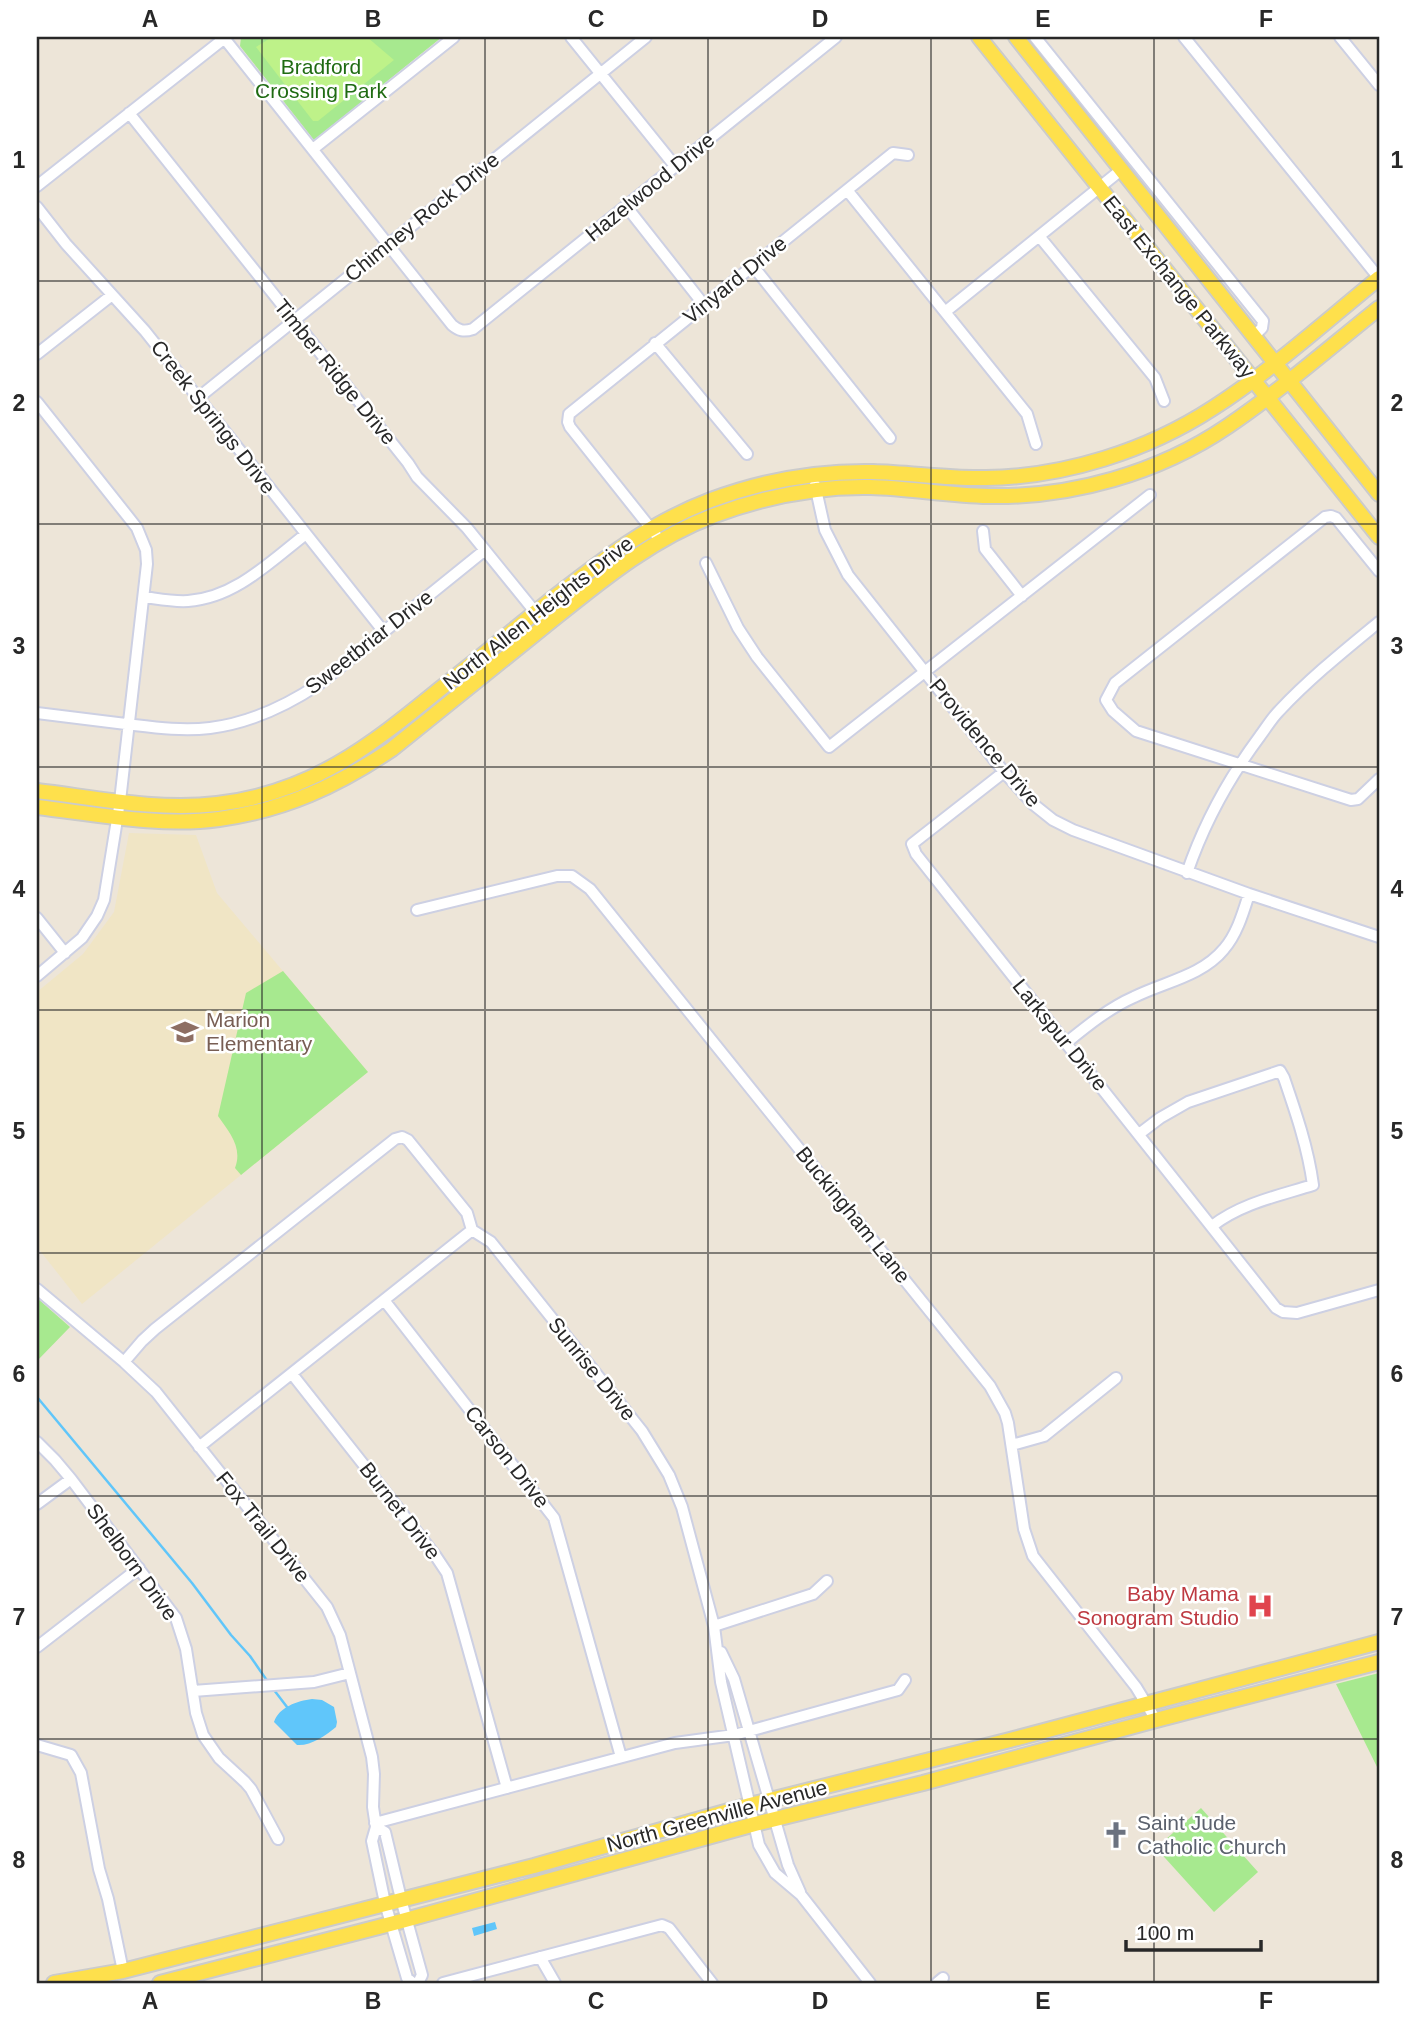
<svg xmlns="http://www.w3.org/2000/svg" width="1416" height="2020" viewBox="0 0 1416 2020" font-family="Arial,sans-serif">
	<rect width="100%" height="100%" fill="#ede5d8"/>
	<path fill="#f0e5c5" d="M 129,833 L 196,835 L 217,893 L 368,1072 L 82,1304 L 37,1247 L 37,992 L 83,954 L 114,912 Z"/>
	<path fill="#a7e98f" d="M 241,37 L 442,37 L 314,140 L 240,46 Z
		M 283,971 L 368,1072 L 241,1175 L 235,1168 C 243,1147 229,1132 218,1116 L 246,993 Z
		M 37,1298 L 70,1327 L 37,1361 Z
		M 1379,1673 L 1379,1771 L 1336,1684 Z
		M 1201,1808 L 1258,1872 L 1214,1912 L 1156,1848 Z"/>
	<path fill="#bef289" d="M 272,37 L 367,37 L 394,60 L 318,121 L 313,121 L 256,47 Z"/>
	<path fill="#60c6fa" d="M 312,1699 L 322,1700 L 334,1707 L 337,1722 L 336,1727 C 325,1736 311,1746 297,1745 L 274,1722 C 279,1707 297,1701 312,1699 Z
		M 495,1922 L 497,1929 L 474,1936 L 472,1928 Z"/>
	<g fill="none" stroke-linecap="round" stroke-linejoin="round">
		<path stroke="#60c6fa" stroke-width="2.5" d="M 37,1397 L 192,1583 L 231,1635 L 250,1656 L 268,1682
			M 274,1690 L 287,1707"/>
		<defs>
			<path id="minor" d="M 571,37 L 675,166
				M 1035,37 L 1263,321 L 1262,328 L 1253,337
				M 1184,37 L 1379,278
				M 1340,37 L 1379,85
				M 224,38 L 452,325 C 459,331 464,332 473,329 L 836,37
				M 129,113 L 408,463 L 417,477 L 467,528 L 540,618
				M 313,149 L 454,37
				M 37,186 L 226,37
				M 847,190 L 1027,414 L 1036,444
				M 626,206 L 704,305
				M 37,207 L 66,244 L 145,331 L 384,632
				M 1039,236 L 1155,378 L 1164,401
				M 753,266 L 890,438
				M 945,312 L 1121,170
				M 655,343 L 747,454
				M 37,354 L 112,295
				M 198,398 L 646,37
				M 37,402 L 137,528 L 146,550 L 147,564 L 120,801 L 104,900 L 97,916 L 82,938 L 37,976
				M 815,485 L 825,530 L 848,575 L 1004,772 L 1033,804 L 1053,820 L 1073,830 L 1249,894 L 1379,937
				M 983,531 L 985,549 L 1022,596
				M 660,540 L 570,427 L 568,422 L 569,414 L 893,153 L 908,155
				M 706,563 L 738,628 L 757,657 L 829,747 L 1150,495
				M 1379,571 L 1336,518 L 1331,516 L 1325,517 L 1115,683 L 1106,700 L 1113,711 L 1136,731 L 1351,800 L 1358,799 L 1379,779
				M 144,597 C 159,599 173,602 188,601 C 235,598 271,561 306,534
				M 37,713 C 69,717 101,721 134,725 C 159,728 184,731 210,728 C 250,723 286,706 319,684 L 485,550
				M 1004,772 L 912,844 L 916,854 L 1276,1308 L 1283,1312 L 1297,1313 L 1379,1290
				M 1187,873 C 1204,823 1228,779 1260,736 C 1266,728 1272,718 1279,711 C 1310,678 1345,650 1379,622
				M 417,910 L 557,876 L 572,876 L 590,889 L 990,1386 L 1005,1413 L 1008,1423 L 1024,1529 L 1033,1556 L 1136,1687 L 1156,1720
				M 37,918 L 65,953
				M 1066,1043 C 1087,1026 1109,1008 1134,997 C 1164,982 1202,976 1224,949 C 1237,934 1243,913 1249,894
				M 1139,1134 L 1160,1118 L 1188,1102 L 1280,1071 L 1284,1078 C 1296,1113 1308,1148 1313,1185 C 1278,1196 1242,1203 1212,1226
				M 37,1289 L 124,1362 L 156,1392 L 327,1607 L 340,1635 L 372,1757 L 374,1774 L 373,1807 L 376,1827 L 372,1841 L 385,1903 L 407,1978 L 413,1983
				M 384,1300 L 554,1518 L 621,1757
				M 124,1362 L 142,1341 L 155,1329 L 395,1139 L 402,1137 L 408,1140 L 467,1213 L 472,1230 L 491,1242 L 642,1431 L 669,1475 L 682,1507 L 714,1626 L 721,1682 L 759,1845 L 775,1873 L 801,1895 L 870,1983
				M 292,1374 L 435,1555 L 447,1573 L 507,1788
				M 37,1442 L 55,1460 L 71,1479 L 176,1618 L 186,1649 L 196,1713 L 203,1735 L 219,1758 L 245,1782 L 251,1789 L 278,1839
				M 1012,1445 L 1044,1436 L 1116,1378
				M 199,1447 L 472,1230
				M 37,1504 L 71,1479
				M 714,1626 L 813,1594 L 827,1581
				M 37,1647 L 139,1568
				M 721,1652 L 734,1679 L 788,1865 L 800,1892
				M 193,1691 L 314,1682 L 350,1673
				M 37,1745 L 71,1755 L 81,1773 L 99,1869 L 108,1899 L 123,1971
				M 375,1823 L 675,1743 L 734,1735 L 749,1731 L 898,1690 L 905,1680
				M 376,1827 L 385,1832 L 401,1899 L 422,1975 L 418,1983
				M 540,1957 L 555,1983
				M 443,1983 L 662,1925 L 669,1928 L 712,1983
				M 937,1983 L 943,1978"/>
			<path id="major" d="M 979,37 L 1379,537
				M 1016,37 L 1379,494
				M 37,791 C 96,798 157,811 217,804 C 311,793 369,747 440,689 C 478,659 515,629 552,599 C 602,560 650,523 711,500 C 762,481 818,471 873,472 C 911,473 948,479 986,478 C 1064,477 1147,451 1213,408 C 1272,370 1325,322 1379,278
				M 37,807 C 96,814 160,827 219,819 C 285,810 337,786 392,749 C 442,709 492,669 541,629 C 596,585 648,540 715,515 C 764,497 817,486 870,487 C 909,488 948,495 988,496 C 1071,498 1159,473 1228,426 C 1281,390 1329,348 1379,308
				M 54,1983 L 123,1971 L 534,1866 L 750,1805 L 1010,1740 L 1379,1642
				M 160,1983 L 398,1922 L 755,1824 L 923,1783 L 1156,1720 L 1379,1662"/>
		</defs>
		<use href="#minor" stroke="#cdd0e3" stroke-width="14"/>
		<use href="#major" stroke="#cbcbcb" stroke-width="18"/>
		<use href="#minor" stroke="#fff" stroke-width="10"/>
		<use href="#major" stroke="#fee04c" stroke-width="14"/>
	</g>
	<path fill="none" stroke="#282828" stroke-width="2" stroke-opacity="0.55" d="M 262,37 L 262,1983M 485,37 L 485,1983M 708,37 L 708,1983M 931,37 L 931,1983M 1154,37 L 1154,1983M 37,281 L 1379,281M 37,524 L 1379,524M 37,767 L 1379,767M 37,1010 L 1379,1010M 37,1253 L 1379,1253M 37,1496 L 1379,1496M 37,1739 L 1379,1739"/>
	<defs>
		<symbol id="school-bare" viewBox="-9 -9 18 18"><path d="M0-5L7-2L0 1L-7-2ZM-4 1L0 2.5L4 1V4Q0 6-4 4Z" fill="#8d6e63" stroke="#fff" stroke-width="2.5" paint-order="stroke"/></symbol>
		<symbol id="hospital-bare" viewBox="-9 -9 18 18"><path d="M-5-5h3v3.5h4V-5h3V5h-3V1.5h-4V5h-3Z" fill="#e0444e" stroke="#fff" stroke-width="2.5" paint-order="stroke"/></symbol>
		<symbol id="church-bare" viewBox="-9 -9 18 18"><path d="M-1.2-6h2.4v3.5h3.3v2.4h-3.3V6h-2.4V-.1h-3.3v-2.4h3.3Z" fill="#6b7280" stroke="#fff" stroke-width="2.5" paint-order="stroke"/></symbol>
	</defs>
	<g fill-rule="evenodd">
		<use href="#school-bare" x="166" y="1013" width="38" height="38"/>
		<use href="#hospital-bare" x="1241" y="1587" width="38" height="38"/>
		<use href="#church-bare" x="1097" y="1816" width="38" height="38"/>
	</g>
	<g text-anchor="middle" stroke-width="5" stroke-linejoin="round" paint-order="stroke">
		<g font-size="21" fill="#1f6b12" stroke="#fff">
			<text x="321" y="74">Bradford<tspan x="321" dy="24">Crossing Park</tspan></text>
		</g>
		<g font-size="21" fill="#282828" stroke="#fff">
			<text transform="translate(650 187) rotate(-39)" y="7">Hazelwood Drive</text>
			<text transform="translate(422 217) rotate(-39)" y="7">Chimney Rock Drive</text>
			<text transform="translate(735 280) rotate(-39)" y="7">Vinyard Drive</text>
			<text transform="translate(1179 287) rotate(51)" y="7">East Exchange Parkway</text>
			<text transform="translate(335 372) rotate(51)" y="7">Timber Ridge Drive</text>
			<text transform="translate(213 417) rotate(52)" y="7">Creek Springs Drive</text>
			<text transform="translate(538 613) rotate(-38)" y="7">North Allen Heights Drive</text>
			<text transform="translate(369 642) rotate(-38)" y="7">Sweetbriar Drive</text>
			<text transform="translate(985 743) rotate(50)" y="7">Providence Drive</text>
			<text transform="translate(1060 1035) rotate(51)" y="7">Larkspur Drive</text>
			<text transform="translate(853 1215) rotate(51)" y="7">Buckingham Lane</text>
			<text transform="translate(592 1369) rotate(51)" y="7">Sunrise Drive</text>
			<text transform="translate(507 1457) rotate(52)" y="7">Carson Drive</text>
			<text transform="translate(400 1511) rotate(52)" y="7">Burnet Drive</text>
			<text transform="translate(263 1527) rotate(51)" y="7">Fox Trail Drive</text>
			<text transform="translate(132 1562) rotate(54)" y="7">Shelborn Drive</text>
			<text transform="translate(717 1816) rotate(-15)" y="7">North Greenville Avenue</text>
		</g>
		<g font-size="21" fill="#785e54" stroke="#fff" text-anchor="start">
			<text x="206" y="1027">Marion<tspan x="206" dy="24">Elementary</tspan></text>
		</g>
		<g font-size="21" fill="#be3a42" stroke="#fff" text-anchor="end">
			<text x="1239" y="1601">Baby Mama<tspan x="1239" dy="24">Sonogram Studio</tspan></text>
		</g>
		<g font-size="21" fill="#5b616d" stroke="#fff" text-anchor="start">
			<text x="1137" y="1830">Saint Jude<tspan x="1137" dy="24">Catholic Church</tspan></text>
		</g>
	</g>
	<rect width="1416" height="2020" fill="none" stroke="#ffffff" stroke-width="77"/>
	<path d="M1126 1940v10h135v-10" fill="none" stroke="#282828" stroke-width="3.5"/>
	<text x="1136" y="1940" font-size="21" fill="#282828" stroke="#ffffff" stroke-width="5" paint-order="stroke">100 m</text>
	<rect x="38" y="38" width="1340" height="1944" fill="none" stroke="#282828" stroke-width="2.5"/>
	<g font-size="23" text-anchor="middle" font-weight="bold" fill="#282828">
		<text x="150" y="27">A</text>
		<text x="373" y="27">B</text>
		<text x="596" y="27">C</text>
		<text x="820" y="27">D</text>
		<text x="1043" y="27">E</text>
		<text x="1266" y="27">F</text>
		<text x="19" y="168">1</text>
		<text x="1397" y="168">1</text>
		<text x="19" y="411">2</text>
		<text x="1397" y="411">2</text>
		<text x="19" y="654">3</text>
		<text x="1397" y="654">3</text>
		<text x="19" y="897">4</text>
		<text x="1397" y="897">4</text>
		<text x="19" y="1139">5</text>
		<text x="1397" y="1139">5</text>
		<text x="19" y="1382">6</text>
		<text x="1397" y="1382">6</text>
		<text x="19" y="1625">7</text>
		<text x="1397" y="1625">7</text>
		<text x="19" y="1868">8</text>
		<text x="1397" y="1868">8</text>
		<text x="150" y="2009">A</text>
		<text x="373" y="2009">B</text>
		<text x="596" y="2009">C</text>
		<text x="820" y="2009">D</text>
		<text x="1043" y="2009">E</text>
		<text x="1266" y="2009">F</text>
	</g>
</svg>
